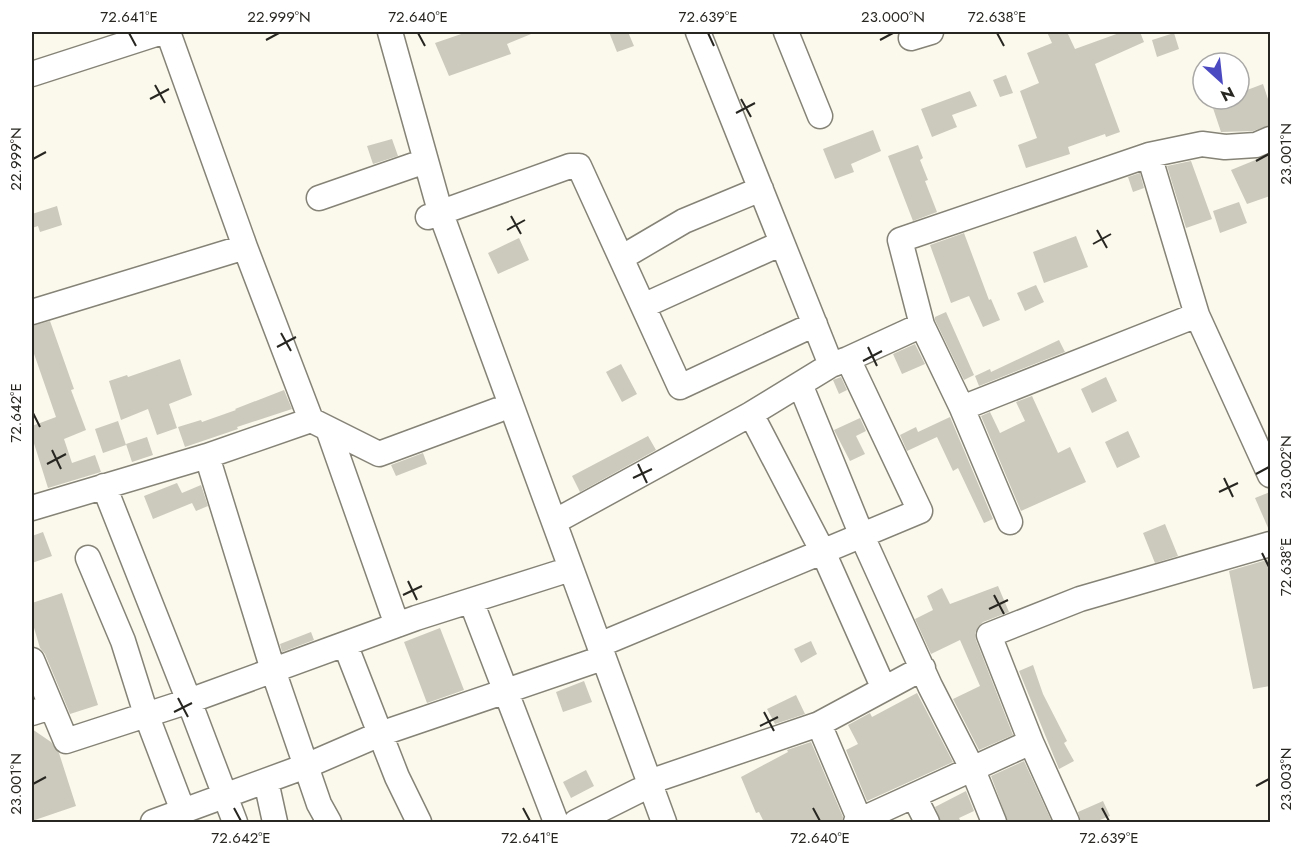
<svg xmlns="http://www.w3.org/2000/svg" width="1302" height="854" viewBox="0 0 1302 854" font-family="Jost,sans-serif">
	<rect width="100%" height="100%" fill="#fbf9eb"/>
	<path fill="#cccabd" d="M 467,32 L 536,32 L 507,44 L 511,54 L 449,76 L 435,43 Z
		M 609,32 L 628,32 L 634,46 L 617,52 Z
		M 1047,32 L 1067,32 L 1075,49 L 1122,32 L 1140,32 L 1144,42 L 1095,64 L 1120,132 L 1106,137 L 1105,134 L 1068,147 L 1070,154 L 1026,168 L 1018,145 L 1037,138 L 1020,91 L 1039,83 L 1027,53 L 1052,43 Z
		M 1174,33 L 1179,49 L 1157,57 L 1152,40 Z
		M 1006,75 L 1013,93 L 1000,97 L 993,80 Z
		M 1263,84 L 1270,105 L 1270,125 L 1253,131 L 1221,132 L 1212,105 L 1231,99 L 1239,99 L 1239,93 Z
		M 970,91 L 977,106 L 952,115 L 957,127 L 932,137 L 921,109 Z
		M 873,130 L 881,151 L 851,164 L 854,172 L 835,179 L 823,149 Z
		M 392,139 L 398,156 L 373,164 L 367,146 Z
		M 918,145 L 923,158 L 920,160 L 928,180 L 925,181 L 937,212 L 913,221 L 888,156 Z
		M 1270,154 L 1270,196 L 1247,204 L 1231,170 Z
		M 1191,161 L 1212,219 L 1186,228 L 1167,166 Z
		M 1140,173 L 1144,188 L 1133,192 L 1128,177 Z
		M 1239,202 L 1247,223 L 1220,233 L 1213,211 Z
		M 57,206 L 62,225 L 40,232 L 38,226 L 32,228 L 32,214 Z
		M 964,233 L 989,300 L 991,299 L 1000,320 L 983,327 L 969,296 L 951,303 L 930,245 Z
		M 1076,236 L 1088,267 L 1044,283 L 1033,252 Z
		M 519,238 L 529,260 L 498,274 L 488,253 Z
		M 1036,285 L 1044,302 L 1025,311 L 1017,293 Z
		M 946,312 L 974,375 L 964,380 L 935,320 L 935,317 Z
		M 50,321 L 74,389 L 71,390 L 86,430 L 64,439 L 72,463 L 95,455 L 101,472 L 48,488 L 32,437 L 32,426 L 56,417 L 32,348 L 32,326 Z
		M 1059,340 L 1065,352 L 979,386 L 975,376 L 990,369 L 991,372 Z
		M 915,344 L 925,364 L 902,374 L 893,354 Z
		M 180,359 L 192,395 L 169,404 L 177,428 L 157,435 L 148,409 L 121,420 L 109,381 L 127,375 L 128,377 Z
		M 621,364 L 637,394 L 622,402 L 606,372 Z
		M 841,377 L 847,390 L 839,394 L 833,380 Z
		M 1106,377 L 1117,401 L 1092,413 L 1081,389 Z
		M 284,390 L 292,409 L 237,427 L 238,429 L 185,447 L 178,427 L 201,420 L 202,422 L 236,410 L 235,409 Z
		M 1032,396 L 1058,453 L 1070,447 L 1086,482 L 1021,511 L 981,416 L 990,412 L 1000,433 L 1025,421 L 1016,402 Z
		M 950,417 L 993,519 L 984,523 L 958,468 L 953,471 L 937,437 L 907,451 L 900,435 L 916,427 L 918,432 Z
		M 860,418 L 866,431 L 856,436 L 865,454 L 850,461 L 834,430 Z
		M 118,421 L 126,445 L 103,453 L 95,429 Z
		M 1128,431 L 1140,457 L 1117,468 L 1105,442 Z
		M 648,436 L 656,450 L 580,492 L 572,476 Z
		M 147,437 L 153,455 L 132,462 L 126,444 Z
		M 423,453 L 427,464 L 396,476 L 391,465 Z
		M 177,483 L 182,493 L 201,485 L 208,506 L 196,511 L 192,503 L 153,519 L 144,496 Z
		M 1270,492 L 1270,530 L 1269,530 L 1255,498 Z
		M 1165,524 L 1178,556 L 1155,563 L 1143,533 Z
		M 43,532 L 52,556 L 32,563 L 32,536 Z
		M 1270,559 L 1270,686 L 1253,689 L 1229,571 Z
		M 998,586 L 1009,612 L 983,622 L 978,627 L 975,633 L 976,640 L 1013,735 L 979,750 L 953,699 L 980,686 L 960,640 L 931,654 L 915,619 L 933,610 L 927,596 L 942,588 L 950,604 Z
		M 62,593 L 98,705 L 70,714 L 45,654 L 40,648 L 32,621 L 32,603 Z
		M 440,628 L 464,690 L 427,703 L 404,642 Z
		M 311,632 L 314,640 L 282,652 L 280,644 Z
		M 811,641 L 817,654 L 801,663 L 794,649 Z
		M 1033,665 L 1043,694 L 1067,741 L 1064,743 L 1074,761 L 1059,769 L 1019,671 Z
		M 584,681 L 592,702 L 563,712 L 556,692 Z
		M 917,693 L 953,762 L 867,801 L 846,750 L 858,744 L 848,725 L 870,713 L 872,717 Z
		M 796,695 L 805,714 L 775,724 L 767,709 Z
		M 32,729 L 51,742 L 59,753 L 76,806 L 32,821 Z
		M 811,742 L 843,817 L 842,822 L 764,822 L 759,812 L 756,813 L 741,777 L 788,752 L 787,750 Z
		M 1024,761 L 1052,822 L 1008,822 L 991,776 Z
		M 586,770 L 594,786 L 571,798 L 563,782 Z
		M 966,791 L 974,811 L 959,818 L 961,822 L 941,822 L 935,807 Z
		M 1103,801 L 1110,816 L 1095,822 L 1081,822 L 1078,812 Z"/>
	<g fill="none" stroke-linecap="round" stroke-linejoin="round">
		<defs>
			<path id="minor" d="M 168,32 L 245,247 L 311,420
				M 390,32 L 440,211 L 664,822
				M 786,32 L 820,116
				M 911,38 L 931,32
				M 32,74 L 162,32
				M 1149,155 L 1202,144 L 1225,147 L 1256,145 L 1270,139
				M 319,198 L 414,165
				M 428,217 L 570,166 L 579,166 L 680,387 L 815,324
				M 621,258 L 684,221 L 761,189
				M 643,306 L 782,243
				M 32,312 L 245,247
				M 1197,315 L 1270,475
				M 922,325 L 900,240 L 1149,155 L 1197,315 L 962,408
				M 848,359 L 922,325 L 962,408 L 1010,522
				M 800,384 L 862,536 L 930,686 L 973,770 L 994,822
				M 751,414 L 824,554 L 884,689
				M 328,429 L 397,625
				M 104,486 L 189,701 L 235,822
				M 32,508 L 207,456
				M 554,522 L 751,414 L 831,365 L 698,32
				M 88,558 L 123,641 L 146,714 L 183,811
				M 471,601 L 556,822
				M 345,644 L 397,777 L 419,822
				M 599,645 L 920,511 L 848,359 L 831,365
				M 32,660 L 66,741 L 189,701 L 416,618 L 558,573
				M 32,713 L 51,707
				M 819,724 L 860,821
				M 1031,742 L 989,635 L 1080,599 L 1270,544
				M 266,781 L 275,822
				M 649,782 L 819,724 L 923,668
				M 914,796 L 927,822
				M 153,822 L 306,766 L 380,734 L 591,662
				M 329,822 L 319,804 L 273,670 L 207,456 L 311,420 L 379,454 L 498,410
				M 576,822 L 638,791
				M 856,822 L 1031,742 L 1067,822"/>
		</defs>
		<use href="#minor" stroke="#858377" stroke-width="27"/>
		<use href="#minor" stroke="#fff" stroke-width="24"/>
	</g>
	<path fill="none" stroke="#272621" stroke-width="2" d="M 129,33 L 136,46M 418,33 L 425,46M 708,33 L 714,46M 997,33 L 1004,46M 266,40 L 279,33M 880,40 L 893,33M 155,85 L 165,103M 150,99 L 169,89M 741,99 L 751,117M 736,113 L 755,103M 33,159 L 46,152M 1256,161 L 1269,154M 511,216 L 521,234M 507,230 L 525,220M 1097,230 L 1107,248M 1093,244 L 1111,234M 281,333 L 291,351M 277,347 L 296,337M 868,347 L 877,366M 863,361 L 882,351M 33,413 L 40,427M 52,450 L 61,469M 47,464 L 66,454M 638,464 L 647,483M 1256,474 L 1269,467M 633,478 L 652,469M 1224,478 L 1233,497M 1219,492 L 1238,483M 1262,553 L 1269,567M 408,581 L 417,600M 403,595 L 422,586M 994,595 L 1004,614M 989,609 L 1008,600M 178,698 L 188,717M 174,712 L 192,703M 764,712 L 774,731M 760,726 L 778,717M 33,784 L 46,777M 1256,786 L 1269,779M 234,808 L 241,821M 523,808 L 530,821M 813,808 L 820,821M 1102,808 L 1109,821"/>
	<rect width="1302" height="854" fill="none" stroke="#ffffff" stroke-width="66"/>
	<g transform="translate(1221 81) rotate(153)"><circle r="28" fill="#ffffff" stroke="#a9a8a6" stroke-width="1.5"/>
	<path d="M0-4.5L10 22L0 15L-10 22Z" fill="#4c4ac1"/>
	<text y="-9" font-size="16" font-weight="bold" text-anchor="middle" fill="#272621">N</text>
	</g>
	<rect x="33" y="33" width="1236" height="788" fill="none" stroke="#272621" stroke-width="2"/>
	<g font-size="15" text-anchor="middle" fill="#272621">
		<text x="129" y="22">72.641°E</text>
		<text x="279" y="22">22.999°N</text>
		<text x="418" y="22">72.640°E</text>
		<text x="708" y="22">72.639°E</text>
		<text x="893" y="22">23.000°N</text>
		<text x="997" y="22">72.638°E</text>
		<text transform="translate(1286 154) rotate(-90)" y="5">23.001°N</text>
		<text transform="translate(16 159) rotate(-90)" y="5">22.999°N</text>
		<text transform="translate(16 413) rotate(-90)" y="5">72.642°E</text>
		<text transform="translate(1286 467) rotate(-90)" y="5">23.002°N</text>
		<text transform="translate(1286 567) rotate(-90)" y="5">72.638°E</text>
		<text transform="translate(1286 779) rotate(-90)" y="5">23.003°N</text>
		<text transform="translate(16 784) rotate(-90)" y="5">23.001°N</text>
		<text x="241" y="843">72.642°E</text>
		<text x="530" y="843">72.641°E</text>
		<text x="820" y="843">72.640°E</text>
		<text x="1109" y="843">72.639°E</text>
	</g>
</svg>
